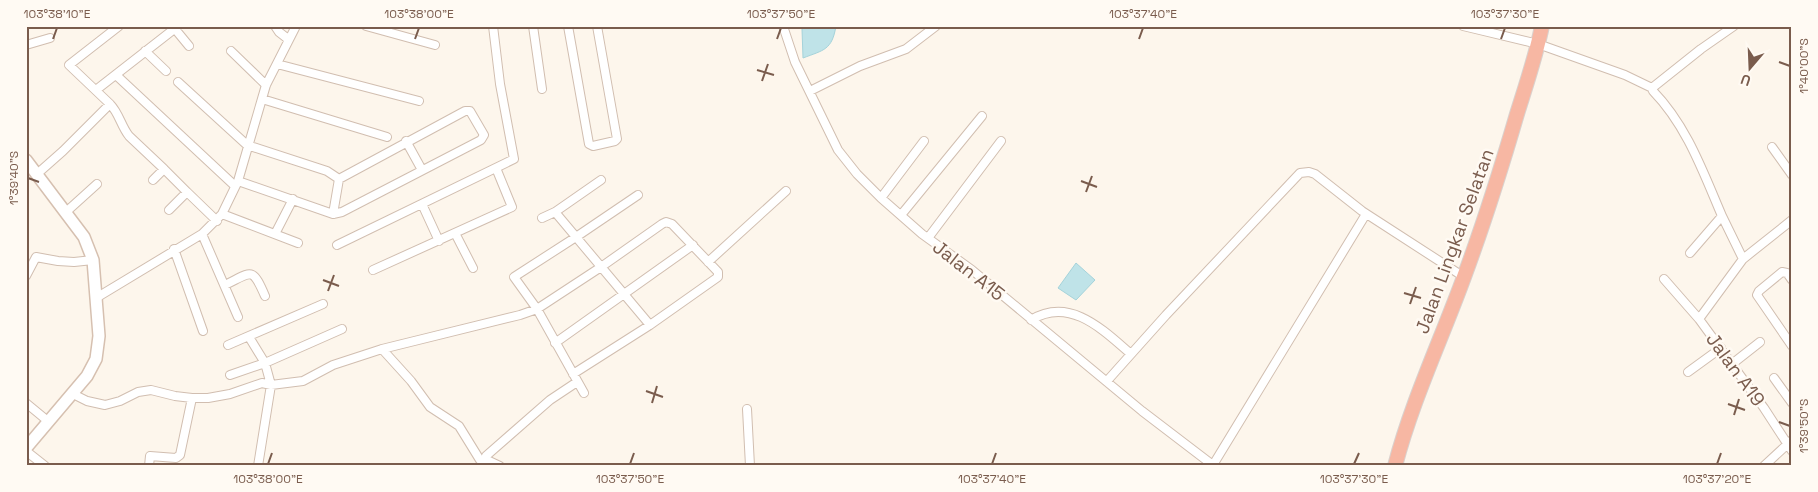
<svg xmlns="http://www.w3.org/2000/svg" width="1818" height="492" viewBox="0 0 1818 492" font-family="'Space Grotesk',sans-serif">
	<rect width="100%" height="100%" fill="#fdf6ec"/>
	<path fill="#bfe3e8" stroke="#a5d3da" d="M 804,26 L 836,26 C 832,50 824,50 803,58 L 802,29 Z
		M 1076,263 L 1095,280 L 1076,300 L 1058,288 Z"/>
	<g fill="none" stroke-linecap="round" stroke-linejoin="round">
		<defs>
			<path id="street" d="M 275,26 L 279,32 L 288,39
				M 366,26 L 435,45
				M 533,26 L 542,89
				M 568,26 L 589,144 L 593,146 L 615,141 L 617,139 L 597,26
				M 783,26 L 795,62 L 838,150 L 857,174 L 881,198 L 922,234 L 972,270 L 1142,411 L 1214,466
				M 1463,26 L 1538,44 L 1625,75 L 1652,88 L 1653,91 C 1687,126 1703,172 1722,216 L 1690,253
				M 175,29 L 189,46
				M 26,45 L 50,38
				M 145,51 L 166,71
				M 231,51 L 266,85
				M 277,64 L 419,101
				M 116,75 L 235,186
				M 178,82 L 247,145 L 327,171 L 339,179 L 465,111 L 470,111 L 484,135 L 481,140 L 342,212 L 333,214 L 238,181
				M 1652,88 L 1701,49 L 1734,26
				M 96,90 L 178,26
				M 810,91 L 860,66 L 906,49 L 936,26
				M 262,99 L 387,137
				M 110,104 L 69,65 L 119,26
				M 406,141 L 422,170
				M 1772,147 L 1792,175
				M 37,174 L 63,151 L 110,104 C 119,113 121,126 129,136 L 164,169
				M 153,180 L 164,169 L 187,192
				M 881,198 L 924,141
				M 422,204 L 439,241
				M 169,210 L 187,192 L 217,221
				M 66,212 L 97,184
				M 555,212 L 650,325
				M 222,214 L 298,243
				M 333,214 L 339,179
				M 901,215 L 982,116
				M 1722,216 L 1743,259
				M 542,218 L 555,212 L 601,180
				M 455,233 L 473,268
				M 202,234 L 238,317
				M 275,234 L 293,199
				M 928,238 L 1001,141
				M 337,245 L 514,159 L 500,84 L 493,26
				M 174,249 L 203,331
				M 708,262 L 786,191
				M 373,270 L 512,207 L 496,168
				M 26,276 L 36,257 L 58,261 L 74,262 L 93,260
				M 1664,279 L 1699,319 L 1764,408 L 1792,451
				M 1792,280 L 1787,273 L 1782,272 L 1759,291 L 1757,295 L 1792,346
				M 225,285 C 252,272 252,266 265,296
				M 96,298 L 202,234 L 222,214 L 238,181 L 266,85 L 296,26
				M 1699,319 L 1743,259 L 1792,220
				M 1031,320 C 1070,296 1103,330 1131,354
				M 249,337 L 265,363 L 271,385 L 258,466
				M 555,343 L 693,245
				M 228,345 L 323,304
				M 382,349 L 411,381 L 430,407 L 459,426 L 480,460 L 485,459 L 486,456 L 550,400 L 577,382
				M 1732,364 L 1760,342
				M 1688,372 L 1721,348
				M 230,375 L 265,363 L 342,329
				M 1774,378 L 1792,403
				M 1107,381 L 1166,315 L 1300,173 L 1309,172 L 1315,174 L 1362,211 L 1464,277
				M 584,393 L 537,309 L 514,277 L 576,237 L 638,195
				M 73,394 L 87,401 L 105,405 L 120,401 L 138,392 L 151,390 L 175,396 L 192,398 L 208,398 L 230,394 L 262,383 L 271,385 L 303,381 L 333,365 L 382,349 L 520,315 L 537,309 L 601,267 L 662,224 L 666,222 L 672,224 L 718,272 L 718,277 L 650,325 L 573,374
				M 26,403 L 49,422
				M 747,409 L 750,466
				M 26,451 L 45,466
				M 485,459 L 500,466
				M 1213,465 L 1366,214
				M 149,466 L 150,456 L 176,458 L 180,455 L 192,398
				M 1764,466 L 1792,440"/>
			<path id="secondary" d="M 26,160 L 84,237 L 93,260 L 99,336 L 96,359 L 87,376 L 26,448"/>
			<path id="highway" d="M 1395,466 C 1412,401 1441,340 1464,277 C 1484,223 1501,169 1517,114 C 1526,85 1536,56 1542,26"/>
		</defs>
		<use href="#street" stroke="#d1beb0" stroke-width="10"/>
		<use href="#secondary" stroke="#d6c0b0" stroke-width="14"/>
		<use href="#highway" stroke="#dad1cd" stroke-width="16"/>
		<use href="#street" stroke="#fff" stroke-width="8"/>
		<use href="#secondary" stroke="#fff" stroke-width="11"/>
		<use href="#highway" stroke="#f7b7a3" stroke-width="14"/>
	</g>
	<path fill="none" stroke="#7a5c4d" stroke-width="2" d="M 53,39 L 57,28M 415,39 L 419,28M 777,39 L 781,28M 1139,39 L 1143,28M 1501,39 L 1505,28M 1779,62 L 1790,66M 757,70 L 774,75M 762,81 L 768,64M 28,178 L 39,182M 1081,181 L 1097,187M 1086,192 L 1092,176M 323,280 L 339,286M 328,291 L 334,275M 1404,293 L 1421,298M 1410,304 L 1416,287M 646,391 L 663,397M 652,403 L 657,386M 1728,404 L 1745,410M 1734,415 L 1739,399M 1779,422 L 1790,426M 268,464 L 272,453M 630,464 L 634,453M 992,464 L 996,453M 1354,464 L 1359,453M 1717,464 L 1721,453"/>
	<g text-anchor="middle" stroke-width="5" stroke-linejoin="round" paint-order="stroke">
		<g font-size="19" fill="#7a5c4d" stroke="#fffaf3">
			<text transform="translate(1454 241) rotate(-70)" y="7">Jalan Lingkar Selatan</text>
			<text transform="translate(969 270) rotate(38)" y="7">Jalan A15</text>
			<text transform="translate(1736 369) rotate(54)" y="7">Jalan A19</text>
		</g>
	</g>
	<rect width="1818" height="492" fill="none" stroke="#fffaf3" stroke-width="55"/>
	<g transform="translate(1750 68) rotate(199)" stroke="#fffaf3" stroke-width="4" paint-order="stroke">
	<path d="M0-4L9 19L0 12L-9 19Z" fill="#7a5c4d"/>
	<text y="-8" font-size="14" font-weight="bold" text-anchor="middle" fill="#7a5c4d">U</text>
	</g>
	<rect x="28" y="28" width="1762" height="436" fill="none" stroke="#7a5c4d" stroke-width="2"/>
	<g font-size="12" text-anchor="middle" fill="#7a5c4d">
		<text x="57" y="18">103°38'10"E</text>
		<text x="419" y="18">103°38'00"E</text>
		<text x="781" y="18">103°37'50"E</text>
		<text x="1143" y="18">103°37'40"E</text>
		<text x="1505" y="18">103°37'30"E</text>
		<text transform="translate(1804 66) rotate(-90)" y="4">1°40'00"S</text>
		<text transform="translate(14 178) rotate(-90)" y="4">1°39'40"S</text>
		<text transform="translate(1804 426) rotate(-90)" y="4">1°39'50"S</text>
		<text x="268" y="483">103°38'00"E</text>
		<text x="630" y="483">103°37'50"E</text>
		<text x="992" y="483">103°37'40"E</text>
		<text x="1354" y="483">103°37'30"E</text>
		<text x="1717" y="483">103°37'20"E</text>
	</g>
</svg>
